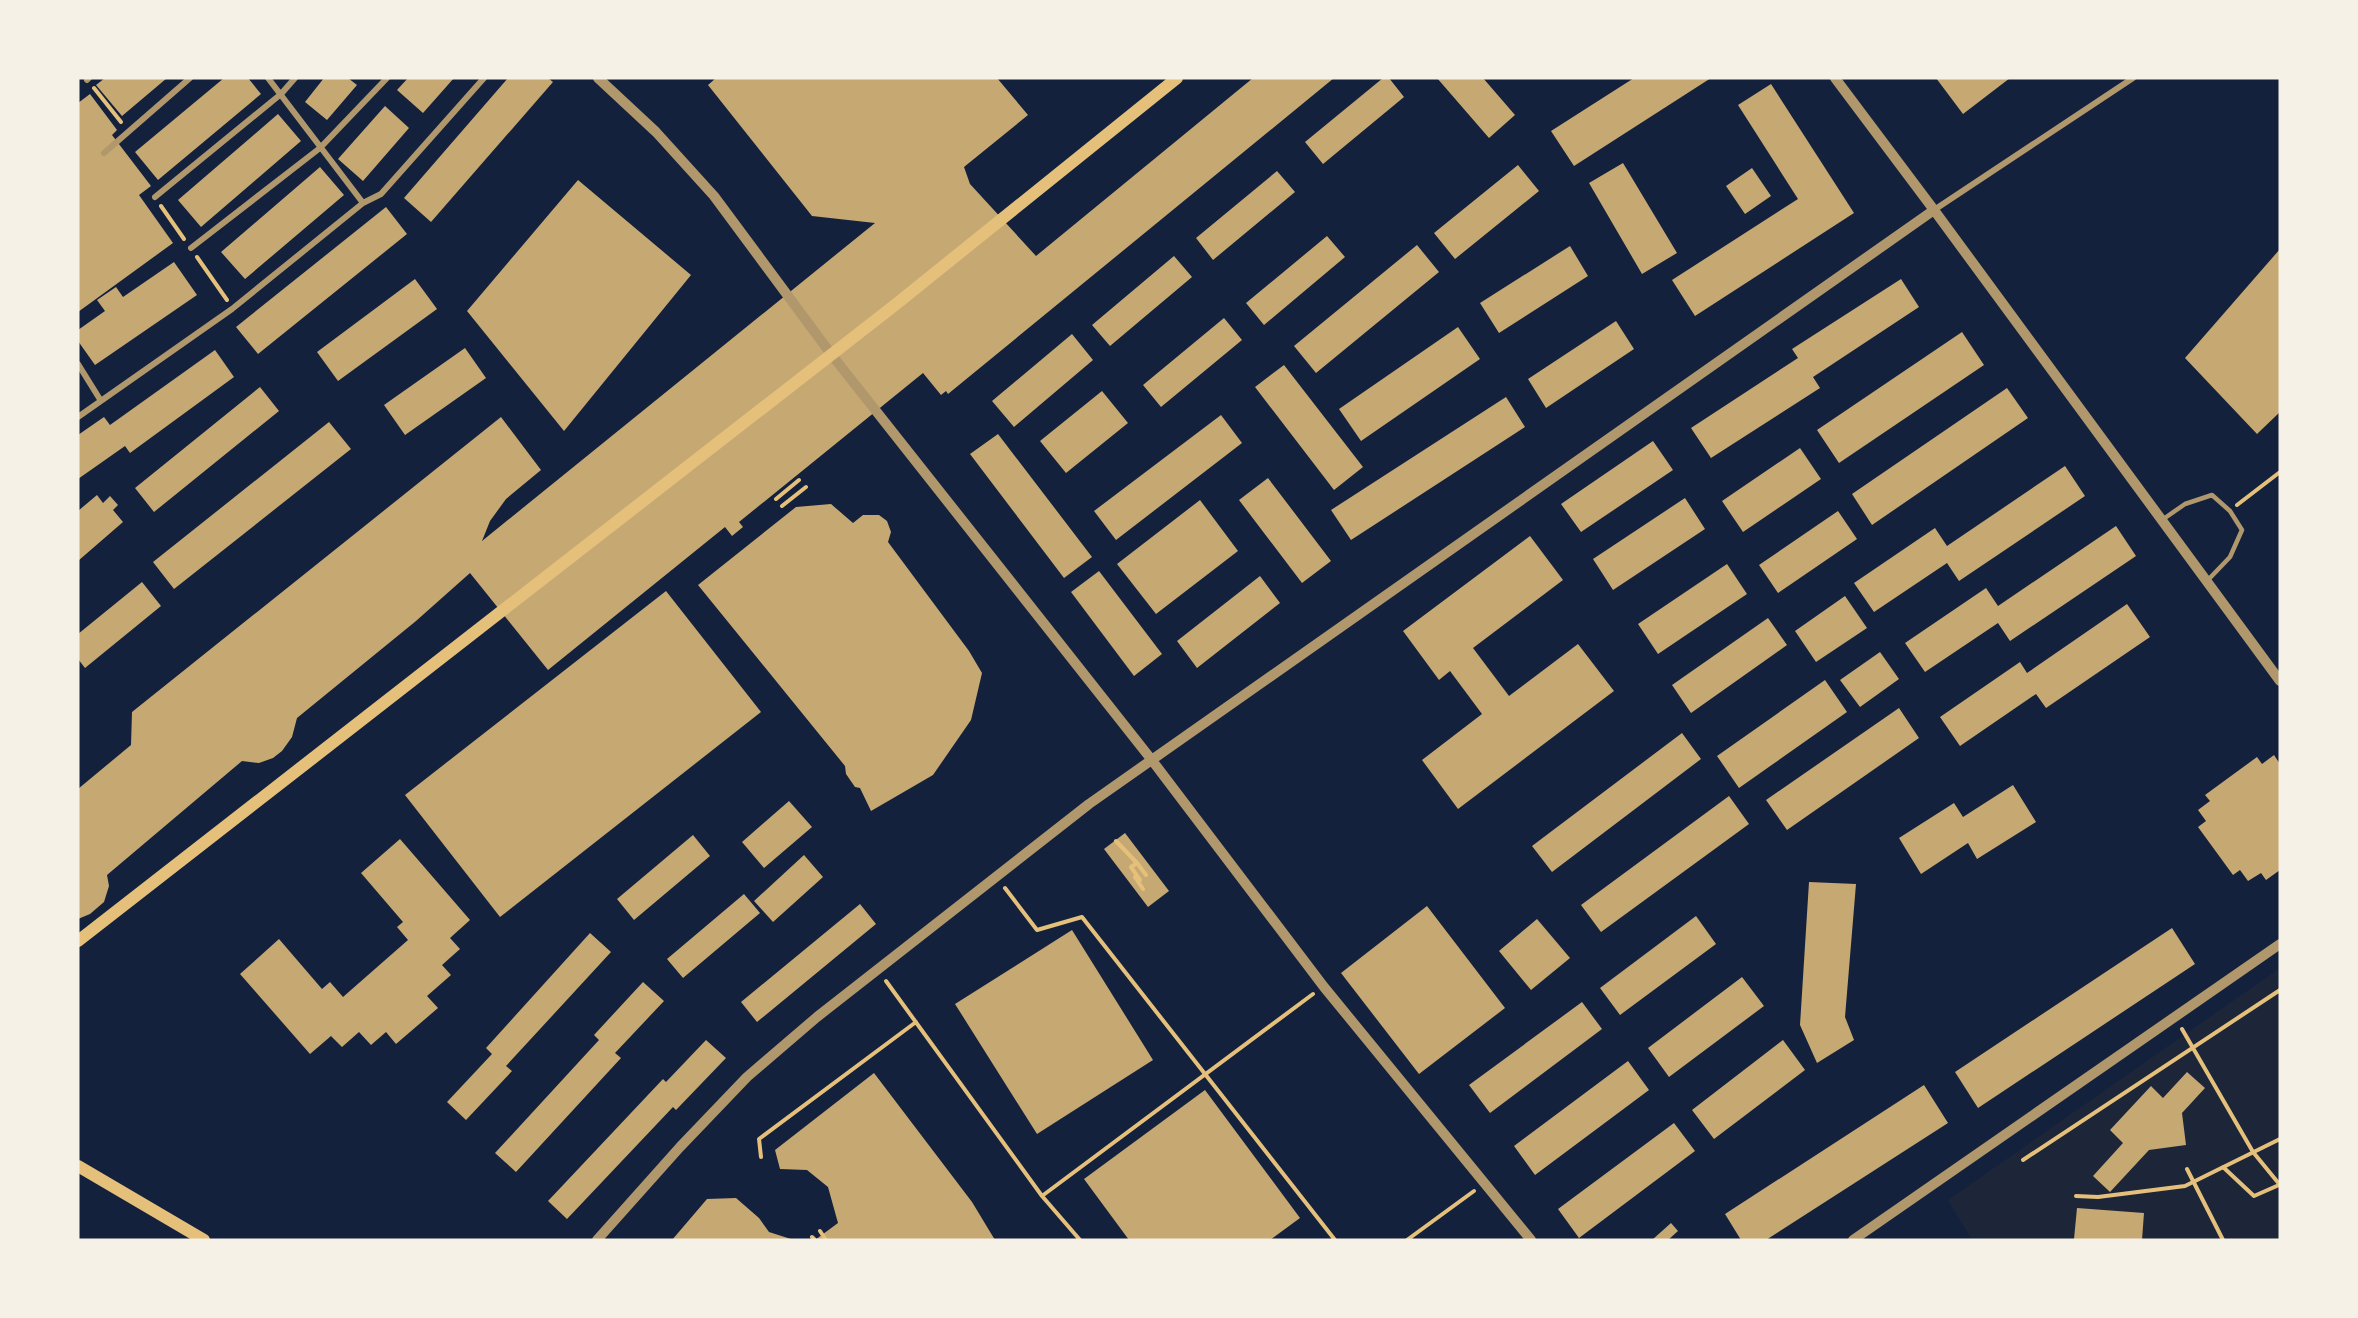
<svg xmlns="http://www.w3.org/2000/svg" width="2358" height="1318" viewBox="0 0 2358 1318" font-family="'PT Sans Narrow',sans-serif">
	<rect width="100%" height="100%" fill="#14213d"/>
	<path fill="#1d2539" d="M 2280,968 L 2280,1240 L 1972,1240 L 1948,1200 Z"/>
	<path fill="#c6a872" d="M 105,78 L 167,78 L 122,116 L 96,85 Z
		M 224,78 L 248,78 L 261,94 L 158,180 L 135,152 Z
		M 324,78 L 348,78 L 357,85 L 327,120 L 305,102 Z
		M 408,78 L 454,78 L 423,113 L 397,90 Z
		M 508,78 L 548,78 L 553,82 L 431,222 L 404,198 Z
		M 716,78 L 997,78 L 1028,115 L 964,167 L 970,184 L 1036,256 L 1253,78 L 1334,78 L 948,394 L 946,391 L 941,395 L 923,373 L 739,522 L 743,527 L 732,536 L 725,527 L 548,670 L 470,573 L 416,621 L 297,718 L 292,737 L 282,751 L 273,758 L 259,763 L 242,761 L 107,875 L 109,886 L 104,902 L 90,914 L 78,919 L 78,789 L 131,745 L 132,712 L 501,417 L 541,470 L 506,499 L 490,521 L 482,541 L 875,223 L 812,216 L 708,85 Z
		M 1383,78 L 1389,78 L 1404,97 L 1323,164 L 1305,142 Z
		M 1437,78 L 1483,78 L 1515,115 L 1489,138 Z
		M 1634,78 L 1711,78 L 1574,166 L 1551,131 Z
		M 1936,78 L 2010,78 L 1963,114 Z
		M 1771,84 L 1854,213 L 1695,316 L 1672,280 L 1798,199 L 1738,105 Z
		M 90,94 L 117,130 L 112,135 L 151,186 L 139,195 L 173,243 L 78,312 L 78,103 Z
		M 385,106 L 409,128 L 363,181 L 338,159 Z
		M 278,114 L 301,141 L 201,227 L 178,200 Z
		M 1623,163 L 1677,253 L 1642,274 L 1589,183 Z
		M 1518,165 L 1539,191 L 1455,259 L 1434,233 Z
		M 320,167 L 344,195 L 245,279 L 221,252 Z
		M 1752,168 L 1771,196 L 1745,214 L 1726,186 Z
		M 1277,171 L 1295,192 L 1213,260 L 1196,238 Z
		M 578,180 L 691,275 L 564,431 L 467,311 Z
		M 386,207 L 407,234 L 258,354 L 236,327 Z
		M 1327,236 L 1345,257 L 1264,325 L 1246,303 Z
		M 1417,245 L 1439,272 L 1316,373 L 1294,346 Z
		M 1570,246 L 1588,276 L 1499,333 L 1480,303 Z
		M 2280,249 L 2280,412 L 2257,434 L 2185,358 Z
		M 1174,256 L 1192,277 L 1110,346 L 1092,325 Z
		M 174,262 L 197,295 L 95,365 L 78,341 L 78,330 L 105,311 L 97,300 L 116,287 L 123,297 Z
		M 415,279 L 437,309 L 338,381 L 317,352 Z
		M 1901,279 L 1919,307 L 1813,377 L 1820,388 L 1711,458 L 1691,428 L 1798,358 L 1792,349 Z
		M 1224,318 L 1242,340 L 1161,407 L 1143,385 Z
		M 1616,321 L 1634,349 L 1546,408 L 1528,379 Z
		M 1458,327 L 1480,359 L 1361,441 L 1339,409 Z
		M 1962,332 L 1984,365 L 1839,463 L 1817,430 Z
		M 1072,334 L 1093,360 L 1014,427 L 992,401 Z
		M 465,348 L 486,378 L 405,435 L 384,405 Z
		M 215,350 L 234,377 L 130,453 L 125,446 L 78,479 L 78,435 L 104,417 L 110,425 Z
		M 1284,365 L 1363,467 L 1334,490 L 1255,387 Z
		M 260,387 L 279,411 L 154,512 L 135,488 Z
		M 2007,388 L 2028,418 L 1872,525 L 1852,494 Z
		M 1102,391 L 1128,423 L 1066,473 L 1040,441 Z
		M 1506,397 L 1525,427 L 1351,540 L 1331,510 Z
		M 1221,415 L 1242,443 L 1116,540 L 1094,511 Z
		M 329,422 L 351,449 L 174,589 L 153,562 Z
		M 998,434 L 1092,557 L 1064,578 L 970,454 Z
		M 1653,441 L 1673,470 L 1581,532 L 1561,504 Z
		M 1800,448 L 1821,479 L 1743,532 L 1722,501 Z
		M 2065,466 L 2085,496 L 1959,581 L 1947,563 L 1874,612 L 1854,583 L 1935,528 L 1947,546 Z
		M 1268,478 L 1331,561 L 1302,583 L 1239,500 Z
		M 97,495 L 103,503 L 110,496 L 118,505 L 113,510 L 123,522 L 78,561 L 78,511 Z
		M 1685,498 L 1705,529 L 1613,590 L 1593,559 Z
		M 1200,500 L 1238,551 L 1156,614 L 1117,564 Z
		M 831,504 L 853,523 L 863,515 L 879,515 L 887,521 L 891,532 L 888,542 L 969,651 L 982,673 L 971,720 L 933,775 L 871,811 L 860,788 L 855,787 L 846,774 L 845,766 L 698,585 L 796,507 Z
		M 1838,511 L 1857,539 L 1778,593 L 1759,565 Z
		M 2116,526 L 2136,556 L 2010,641 L 1998,623 L 1925,672 L 1905,643 L 1986,588 L 1998,606 Z
		M 1530,536 L 1563,580 L 1473,648 L 1509,696 L 1578,644 L 1614,691 L 1458,809 L 1422,760 L 1482,714 L 1450,671 L 1439,680 L 1403,631 Z
		M 1727,564 L 1747,594 L 1658,654 L 1638,624 Z
		M 1099,571 L 1162,654 L 1134,676 L 1071,592 Z
		M 1260,576 L 1280,603 L 1197,668 L 1177,641 Z
		M 142,582 L 161,606 L 85,668 L 78,659 L 78,634 Z
		M 666,591 L 761,712 L 500,917 L 405,795 Z
		M 1845,596 L 1867,628 L 1816,662 L 1795,631 Z
		M 2127,604 L 2150,637 L 2046,708 L 2036,694 L 1960,746 L 1940,717 L 2020,662 L 2027,673 Z
		M 1768,618 L 1787,645 L 1691,713 L 1672,685 Z
		M 1880,652 L 1899,679 L 1860,707 L 1840,680 Z
		M 1825,680 L 1847,712 L 1739,788 L 1717,756 Z
		M 1899,708 L 1919,738 L 1787,830 L 1766,800 Z
		M 1682,733 L 1701,759 L 1552,872 L 1532,846 Z
		M 2274,755 L 2280,764 L 2280,870 L 2266,880 L 2261,873 L 2248,881 L 2240,870 L 2233,875 L 2198,827 L 2206,821 L 2198,810 L 2210,801 L 2205,795 L 2257,757 L 2262,764 Z
		M 2013,785 L 2036,822 L 1977,859 L 1968,843 L 1921,874 L 1899,838 L 1954,803 L 1963,817 Z
		M 1729,796 L 1749,824 L 1601,932 L 1581,905 Z
		M 789,801 L 812,827 L 764,868 L 742,842 Z
		M 1125,833 L 1169,891 L 1148,907 L 1104,849 Z
		M 693,835 L 710,856 L 634,920 L 617,899 Z
		M 400,839 L 470,920 L 450,938 L 460,949 L 442,965 L 451,975 L 427,996 L 438,1008 L 396,1044 L 386,1032 L 371,1045 L 359,1032 L 342,1047 L 331,1036 L 310,1054 L 240,974 L 279,939 L 322,989 L 330,982 L 343,997 L 408,940 L 397,927 L 403,922 L 361,873 Z
		M 804,855 L 823,877 L 773,922 L 754,901 Z
		M 1809,882 L 1856,884 L 1845,1017 L 1854,1040 L 1817,1063 L 1800,1025 Z
		M 744,894 L 760,913 L 683,978 L 667,959 Z
		M 860,904 L 876,924 L 757,1022 L 741,1002 Z
		M 1427,906 L 1505,1008 L 1419,1074 L 1341,973 Z
		M 1696,916 L 1716,944 L 1620,1015 L 1600,988 Z
		M 1537,919 L 1570,958 L 1531,990 L 1499,951 Z
		M 2172,928 L 2195,964 L 1978,1108 L 1955,1072 Z
		M 1072,930 L 1153,1060 L 1037,1134 L 955,1004 Z
		M 590,933 L 611,952 L 506,1066 L 512,1071 L 466,1120 L 447,1102 L 492,1054 L 486,1048 Z
		M 1742,977 L 1764,1006 L 1669,1077 L 1648,1048 Z
		M 643,982 L 664,1001 L 615,1053 L 621,1058 L 516,1172 L 495,1153 L 599,1040 L 594,1035 Z
		M 1582,1002 L 1602,1029 L 1490,1113 L 1469,1085 Z
		M 706,1040 L 726,1058 L 676,1110 L 673,1107 L 567,1219 L 548,1201 L 663,1079 L 666,1082 Z
		M 1783,1040 L 1805,1070 L 1714,1139 L 1692,1110 Z
		M 1628,1061 L 1649,1090 L 1535,1175 L 1514,1146 Z
		M 2187,1072 L 2205,1088 L 2182,1113 L 2186,1145 L 2149,1150 L 2110,1192 L 2093,1176 L 2123,1143 L 2110,1130 L 2151,1086 L 2163,1098 Z
		M 874,1073 L 972,1202 L 995,1240 L 815,1240 L 838,1223 L 828,1187 L 807,1170 L 780,1169 L 775,1150 Z
		M 1924,1085 L 1948,1123 L 1766,1240 L 1741,1240 L 1725,1214 Z
		M 1205,1090 L 1300,1218 L 1270,1240 L 1129,1240 L 1084,1179 Z
		M 1674,1123 L 1695,1151 L 1579,1238 L 1558,1209 Z
		M 736,1198 L 759,1218 L 769,1232 L 794,1240 L 672,1240 L 707,1199 Z
		M 2077,1208 L 2144,1213 L 2142,1240 L 2074,1239 Z
		M 1671,1223 L 1678,1231 L 1668,1240 L 1652,1240 Z"/>
	<g fill="none" stroke-linecap="round" stroke-linejoin="round">
		<path stroke="#e5c07b" stroke-width="4" d="M 94,88 L 121,122
			M 161,206 L 184,239
			M 197,257 L 227,300
			M 776,499 L 799,480
			M 2237,505 L 2280,472
			M 782,506 L 806,487
			M 1116,841 L 1137,863 L 1131,867 L 1140,880
			M 1137,863 L 1146,875
			M 1135,877 L 1143,889
			M 1005,888 L 1037,930 L 1082,917 L 1335,1240
			M 886,981 L 1042,1196
			M 2182,1029 L 2253,1152 L 2280,1185
			M 761,1157 L 759,1139 L 916,1022
			M 2023,1160 L 2280,990
			M 2223,1167 L 2254,1196 L 2279,1185
			M 2187,1169 L 2223,1240
			M 2076,1196 L 2098,1197 L 2185,1186 L 2280,1139
			M 820,1231 L 826,1240
			M 812,1237 L 815,1240
			M 1080,1240 L 1042,1196 L 1313,994
			M 1407,1240 L 1474,1191"/>
		<path stroke="#b1986c" stroke-width="4.5" d="M 2162,520 L 2185,504 L 2212,495 L 2230,511 L 2242,530 L 2230,557 L 2207,581"/>
		<path stroke="#b1986c" stroke-width="6" d="M 268,78 L 363,203
			M 87,80 L 89,78
			M 104,153 L 190,78
			M 155,197 L 281,94 L 295,78
			M 1934,210 L 2133,78
			M 191,248 L 320,148 L 387,78
			M 78,364 L 101,401
			M 78,417 L 232,309 L 363,203 L 381,194 L 484,78"/>
		<path stroke="#b1986c" stroke-width="10" d="M 598,78 L 656,132 L 714,196 L 831,354 L 1151,759 L 1324,987 L 1531,1240
			M 1835,78 L 1934,210 L 2280,681
			M 597,1240 L 680,1147 L 747,1077 L 817,1017 L 1089,804 L 1934,210
			M 1853,1240 L 2280,944"/>
		<path stroke="#e5c07b" stroke-width="12" d="M 78,941 L 895,305 L 1177,78
			M 78,1166 L 204,1240"/>
	</g>
	<rect width="2358" height="1318" fill="none" stroke="#f6f1e7" stroke-width="159"/>
</svg>
